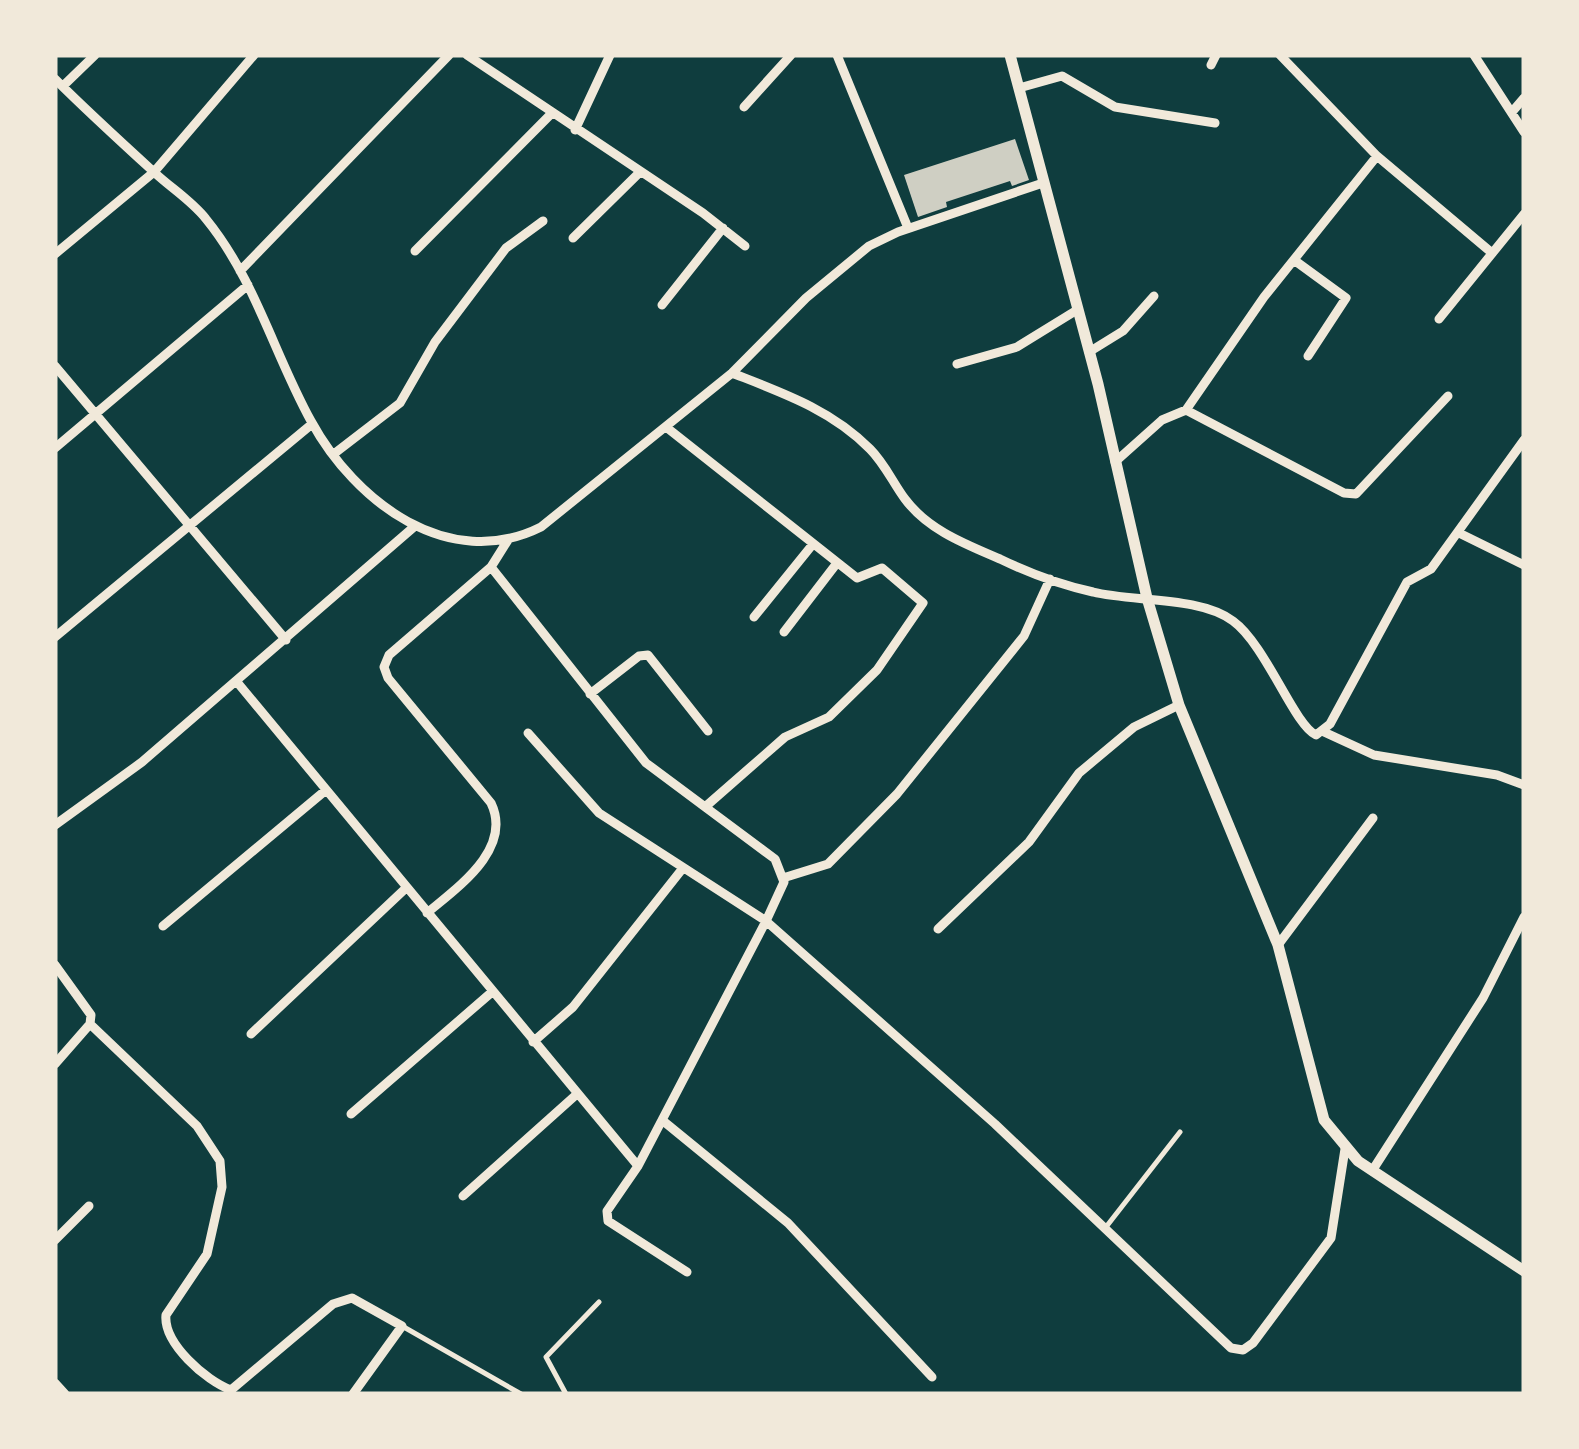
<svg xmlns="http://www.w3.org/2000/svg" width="1579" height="1449" viewBox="0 0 1579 1449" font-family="Roboto,sans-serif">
	<rect width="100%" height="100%" fill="#0f3d3e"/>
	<path fill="#cfcfc3" d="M 1015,139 L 1029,180 L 1012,186 L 1010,181 L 946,202 L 947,207 L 918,217 L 904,175 Z"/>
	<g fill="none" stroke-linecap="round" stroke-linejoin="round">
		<path stroke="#f1e9da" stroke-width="5" d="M 1106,1227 L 1180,1132
			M 402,1326 L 521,1394
			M 566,1394 L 546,1357 L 599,1302"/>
		<path stroke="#f1e9da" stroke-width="9" d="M 467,55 L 703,213 L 745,246
			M 837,55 L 908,228
			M 1280,55 L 1377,156 L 1492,253
			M 1474,55 L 1524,132
			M 1211,65 L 1216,55
			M 55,79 C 87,111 121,142 155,173 C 171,188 192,201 206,219 C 255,279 274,354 311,421 C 355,502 449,573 541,527 L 732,373 L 806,298 L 869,246 L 898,232 L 1043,183
			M 63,86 L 95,55
			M 1019,88 L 1062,76 L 1115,107 L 1215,123
			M 744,107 L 791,55
			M 1512,112 L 1524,98
			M 575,130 L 610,55
			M 573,238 L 640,172
			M 415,251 L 551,114
			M 55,254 L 154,172 L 254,55
			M 1294,260 L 1346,298 L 1308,356
			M 240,271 L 449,55
			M 662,305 L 723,228
			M 1439,319 L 1524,214
			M 1089,352 L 1123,331 L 1154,296
			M 957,364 L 1017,347 L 1077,310
			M 55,366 L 286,640
			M 732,373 C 783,393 832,410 870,449 C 885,464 893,483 905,499 C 928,530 965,544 1000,559 C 1029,573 1061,585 1093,592 C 1132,602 1200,596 1233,621 C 1266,645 1294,725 1316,735 L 1330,724 L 1407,582 L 1431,569 L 1524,440
			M 1186,410 L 1264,297 L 1377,156
			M 666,427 L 857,578 L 882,568 L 923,603 L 877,670 L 829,717 L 785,737 L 705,807
			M 55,448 L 248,285
			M 335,453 L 400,403 L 435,342 L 506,248 L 543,221
			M 1115,462 L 1162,420 L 1186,410 L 1344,493 L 1356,494 L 1448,396
			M 1459,533 L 1524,565
			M 491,567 L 646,763 L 775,859 L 784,882 L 766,921 L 638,1166 L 607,1211 L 608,1221 L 687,1272
			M 754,617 L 813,544
			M 784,632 L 837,563
			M 55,637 L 312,424
			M 237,682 L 638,1166
			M 590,694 L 639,656 L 648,655 L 708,731
			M 1324,732 L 1374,755 L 1497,775 L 1524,785
			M 528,733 L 599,813 L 766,921 L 995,1124 L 1231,1348 L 1243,1350 L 1253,1343 L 1331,1238 L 1345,1149
			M 55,825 L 142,762 L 415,526
			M 783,878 L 828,864 L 897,794 L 1024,636 L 1050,579
			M 427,913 C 458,887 513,849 491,803 L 388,678 L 384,667 L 389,655 L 491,567 L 508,540
			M 163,926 L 326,790
			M 938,929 L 1029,842 L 1079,773 L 1134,727 L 1179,705
			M 1278,945 L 1373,818
			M 55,965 L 91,1015 L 90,1024 L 55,1064
			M 90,1024 L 197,1126 L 220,1161 L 222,1187 L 207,1254 L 166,1315 C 163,1343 206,1381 231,1390 L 333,1304 L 352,1298 L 402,1326 L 353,1394
			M 251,1034 L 406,888
			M 533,1042 L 573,1007 L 683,868
			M 351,1114 L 492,992
			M 662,1120 L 788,1223 L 932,1377
			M 1372,1171 L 1483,998 L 1524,917
			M 463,1196 L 577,1094
			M 55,1240 L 89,1206
			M 55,1383 L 65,1394"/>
		<path stroke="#f1e9da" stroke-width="11" d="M 1010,55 L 1098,384 L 1147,598 L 1179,705 L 1278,945 L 1324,1120 L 1358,1161 L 1524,1271"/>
	</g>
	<rect width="1579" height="1449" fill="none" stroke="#f1e9da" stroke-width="115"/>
</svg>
